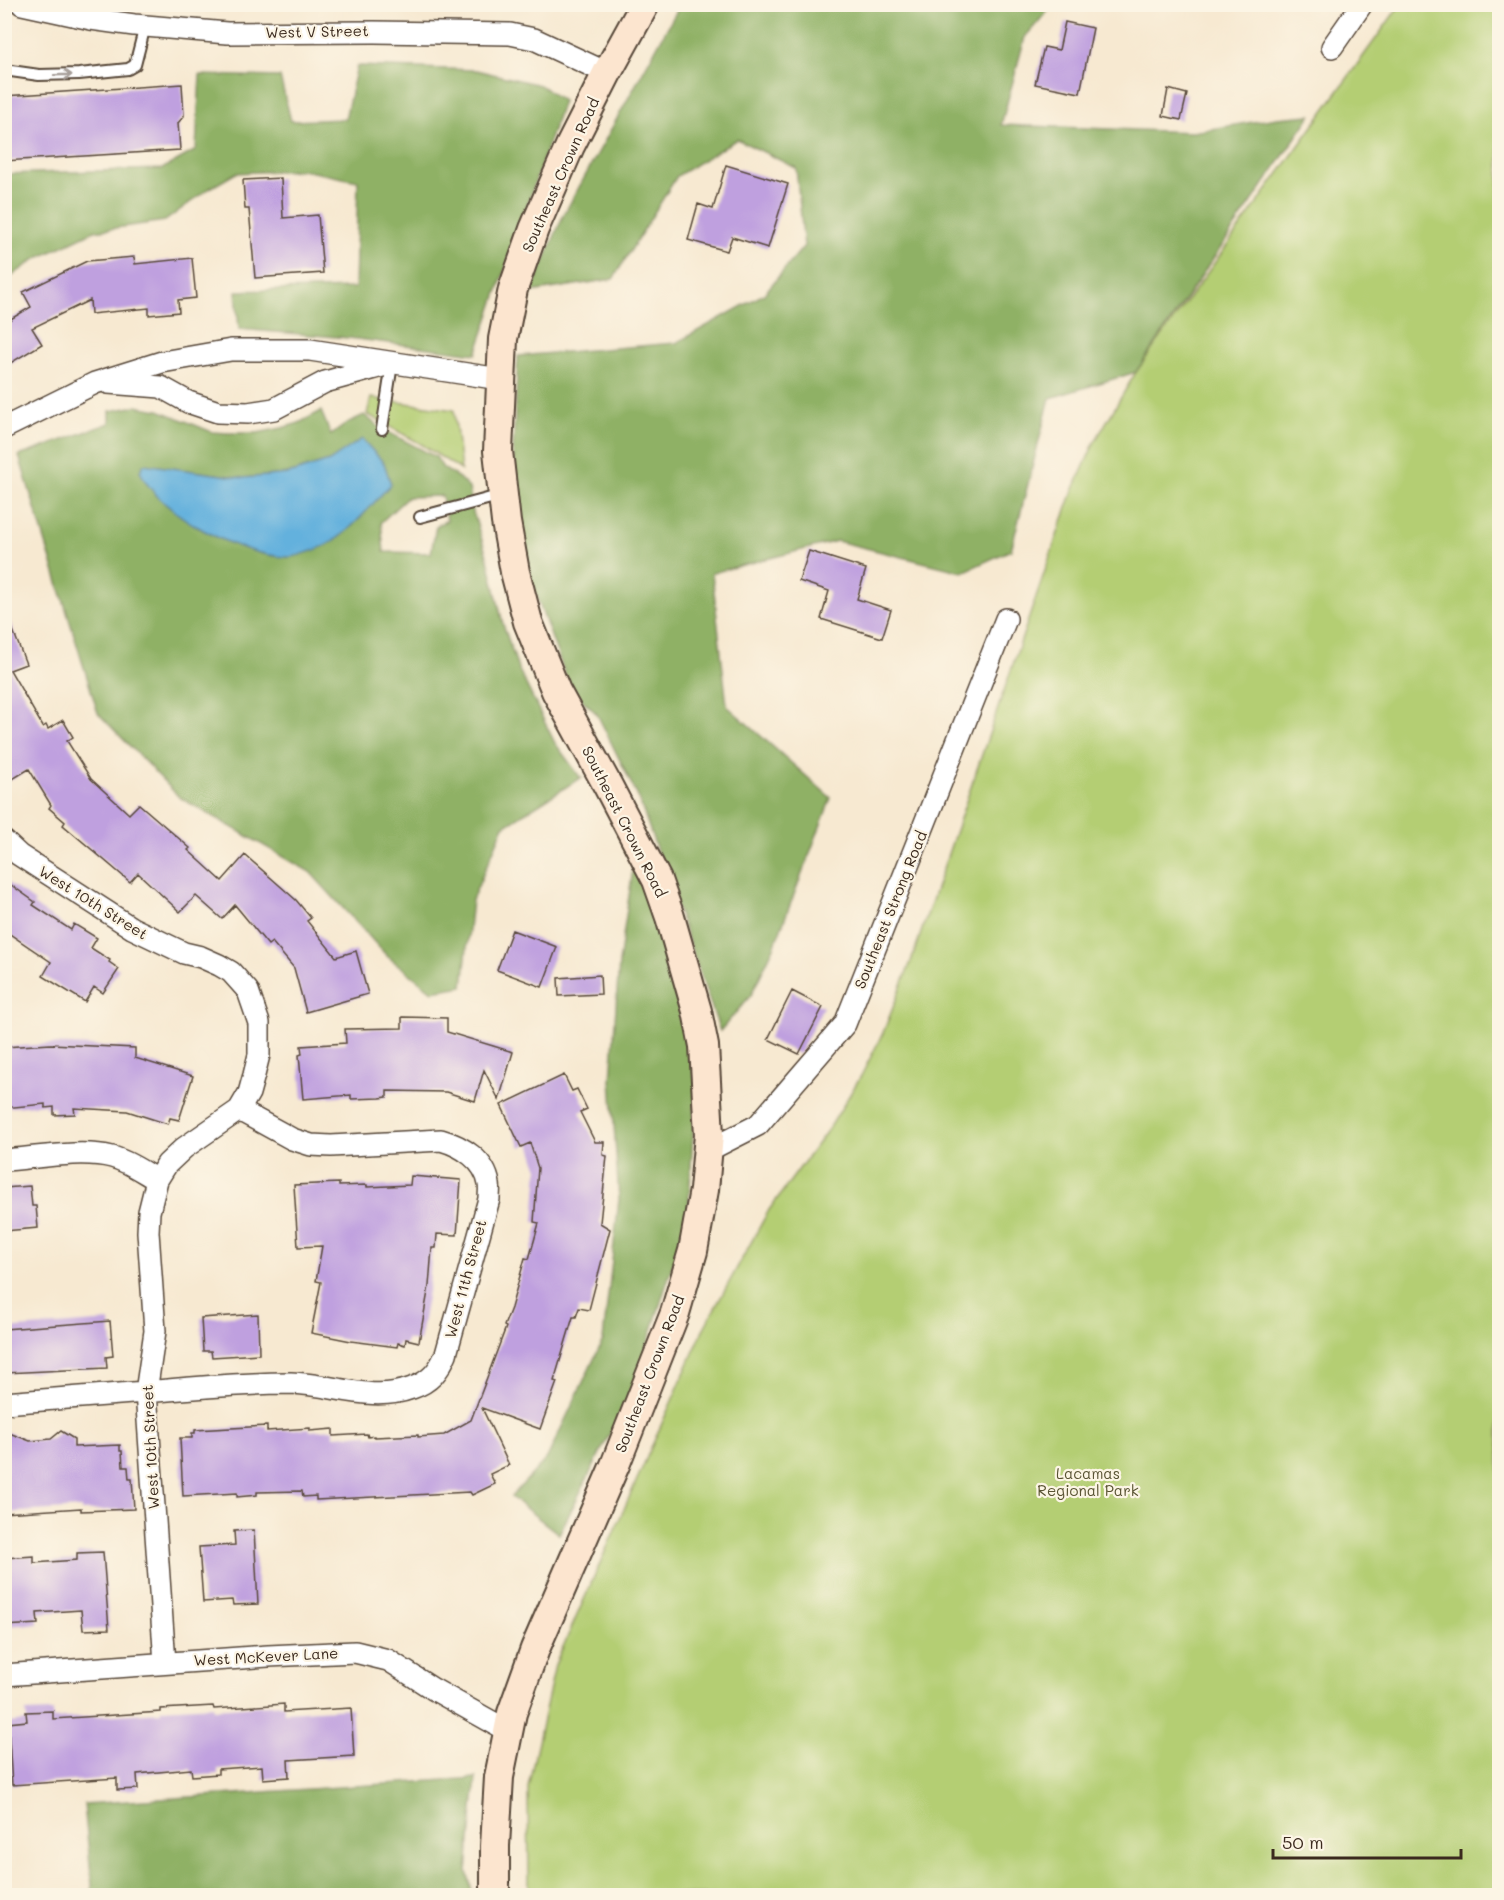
<svg xmlns="http://www.w3.org/2000/svg" width="1504" height="1900" viewBox="0 0 1504 1900" font-family="Mali,sans-serif">
	<rect width="100%" height="100%" fill="#fcf5e5"/>
	<filter id="ink" filterUnits="userSpaceOnUse"><feTurbulence type="fractalNoise" baseFrequency=".0167" numOctaves="2"/><feDisplacementMap in="SourceGraphic" scale="12" xChannelSelector="R" yChannelSelector="G"/><feConvolveMatrix kernelMatrix="1 2 1 2 8 2 1 2 1" color-interpolation-filters="sRGB"/></filter>
	<filter id="wash" filterUnits="userSpaceOnUse"><feTurbulence type="fractalNoise" baseFrequency=".008" numOctaves="4" result="noise"/><feDisplacementMap in="SourceGraphic" scale="24" xChannelSelector="R" yChannelSelector="G"/><feGaussianBlur stdDeviation="1.35" result="paint"/><feColorMatrix in="noise" values="0 0 0 0 0 0 0 0 0 0 0 0 0 0 0 0 0 1.4 0 .05"/><feComposite in="paint" operator="in"/></filter>
	<g filter="url(#wash)">
		<rect width="100%" height="100%" fill="#f7e9d1"/>
		<path fill="#b4ce73" stroke="#787c48" stroke-width="1.5" d="M 1400,5 L 1499,5 L 1499,1895 L 532,1895 L 529,1885 L 528,1787 L 555,1665 L 705,1326 L 769,1210 L 832,1124 L 861,1076 L 883,1033 L 912,959 L 1060,527 L 1073,491 L 1094,443 L 1136,372 Z
			M 371,398 L 454,410 L 461,470 L 421,444 L 367,414 Z"/>
		<path fill="#8fb165" stroke="#656e42" stroke-width="1.5" fill-rule="evenodd" d="M 680,5 L 1053,5 L 1025,37 L 1001,125 L 1193,132 L 1277,118 L 1311,115 L 1136,372 L 1050,398 L 1011,550 L 963,572 L 837,541 L 712,573 L 727,706 L 831,798 L 774,947 L 751,995 L 720,1031 L 639,799 L 597,714 L 570,688 L 528,573 L 513,452 L 518,356 L 676,343 L 764,294 L 804,246 L 796,168 L 737,139 L 677,176 L 613,279 L 531,292 L 563,216 Z
			M 357,66 L 476,70 L 540,85 L 563,101 L 476,354 L 349,338 L 239,329 L 236,291 L 355,288 L 358,181 L 303,170 L 236,173 L 207,190 L 165,221 L 94,231 L 34,260 L 5,281 L 4,174 L 162,169 L 196,150 L 200,75 L 280,77 L 291,121 L 345,119 Z
			M 136,406 L 159,410 L 212,432 L 228,433 L 257,433 L 282,428 L 299,423 L 321,411 L 331,435 L 349,422 L 364,415 L 382,429 L 436,457 L 443,468 L 459,478 L 469,488 L 473,512 L 488,559 L 503,624 L 518,668 L 555,743 L 580,777 L 582,777 L 504,826 L 472,900 L 463,986 L 432,991 L 387,956 L 310,872 L 179,797 L 98,713 L 19,456 L 110,423 L 110,411 ZM 329,461 L 199,528 L 140,471 L 144,464 L 243,478 L 288,474 ZM 442,496 L 447,520 L 436,526 L 431,553 L 384,552 L 381,522 L 408,497 Z
			M 634,862 L 670,957 L 696,1085 L 688,1216 L 635,1384 L 559,1534 L 511,1497 L 547,1458 L 603,1340 L 619,1199 L 611,1080 L 619,963 Z
			M 476,1778 L 467,1871 L 473,1895 L 93,1895 L 84,1804 Z"/>
		<path fill="#64b1dd" stroke="#506e7e" stroke-width="1.5" d="M 362,439 L 384,463 L 391,484 C 376,500 350,532 332,542 C 325,547 297,557 289,557 C 244,558 157,514 140,471 L 144,464 L 243,478 L 288,474 L 329,461 Z"/>
		<g id="blocks">
			<path fill="#bfa0df" d="M 1065,22 L 1093,28 L 1080,93 L 1035,84 L 1044,47 L 1059,50 Z
				M 182,84 L 184,116 L 178,123 L 180,150 L 4,161 L 4,96 Z
				M 1168,89 L 1187,94 L 1181,120 L 1163,116 Z
				M 726,165 L 788,184 L 768,248 L 732,237 L 727,251 L 688,240 L 698,204 L 713,209 Z
				M 281,178 L 283,218 L 318,215 L 323,273 L 255,278 L 249,209 L 245,209 L 243,180 Z
				M 134,257 L 135,264 L 192,258 L 196,298 L 178,300 L 179,312 L 149,315 L 149,308 L 91,314 L 90,300 L 32,328 L 42,344 L 4,367 L 4,323 L 31,307 L 23,292 L 87,261 Z
				M 809,551 L 866,569 L 857,599 L 891,610 L 882,638 L 821,619 L 829,591 L 799,581 Z
				M 4,612 L 6,612 L 26,664 L 10,670 L 43,727 L 46,725 L 48,729 L 63,720 L 73,737 L 67,741 L 91,779 L 129,814 L 139,804 L 190,848 L 188,850 L 222,881 L 245,855 L 296,900 L 311,918 L 307,921 L 336,957 L 356,951 L 368,994 L 306,1012 L 294,968 L 272,942 L 268,945 L 235,905 L 222,919 L 196,896 L 180,912 L 138,873 L 130,882 L 63,825 L 65,822 L 49,808 L 51,805 L 29,769 L 11,780 L 4,769 Z
				M 4,880 L 35,902 L 33,905 L 71,930 L 74,924 L 97,938 L 91,948 L 110,960 L 109,962 L 119,969 L 103,993 L 94,987 L 85,1002 L 43,976 L 51,962 L 4,930 Z
				M 512,930 L 557,947 L 542,987 L 497,970 Z
				M 600,975 L 601,994 L 559,996 L 558,978 Z
				M 792,991 L 823,1007 L 799,1054 L 768,1039 Z
				M 402,1017 L 447,1018 L 447,1032 L 513,1052 L 499,1100 L 484,1070 L 475,1101 L 446,1092 L 387,1091 L 387,1097 L 380,1098 L 351,1099 L 351,1095 L 303,1099 L 299,1055 L 302,1054 L 301,1046 L 346,1043 L 345,1029 L 402,1028 Z
				M 51,1044 L 135,1048 L 135,1058 L 193,1076 L 179,1120 L 170,1118 L 168,1124 L 127,1111 L 74,1108 L 75,1114 L 54,1115 L 54,1107 L 45,1108 L 45,1104 L 4,1108 L 4,1047 Z
				M 564,1075 L 572,1091 L 577,1089 L 587,1109 L 580,1112 L 595,1142 L 604,1142 L 603,1155 L 607,1156 L 600,1223 L 610,1229 L 589,1310 L 579,1308 L 576,1317 L 573,1317 L 554,1381 L 557,1382 L 540,1429 L 482,1408 L 509,1465 L 490,1474 L 495,1484 L 472,1495 L 470,1492 L 316,1500 L 316,1496 L 303,1497 L 302,1491 L 257,1492 L 257,1495 L 237,1497 L 237,1493 L 183,1496 L 180,1438 L 192,1438 L 192,1433 L 195,1433 L 195,1430 L 267,1426 L 267,1431 L 310,1428 L 310,1431 L 333,1429 L 333,1436 L 367,1434 L 368,1437 L 374,1436 L 375,1437 L 418,1435 L 418,1437 L 444,1435 L 471,1420 L 506,1327 L 504,1326 L 511,1308 L 525,1258 L 529,1259 L 539,1223 L 534,1222 L 538,1168 L 530,1143 L 521,1147 L 501,1105 Z
				M 411,1176 L 461,1180 L 457,1235 L 437,1234 L 436,1248 L 432,1248 L 429,1286 L 419,1342 L 406,1339 L 405,1345 L 398,1343 L 397,1347 L 351,1341 L 311,1333 L 321,1282 L 316,1281 L 322,1246 L 298,1247 L 294,1185 L 339,1183 L 339,1186 L 367,1185 L 367,1187 L 410,1185 Z
				M 30,1186 L 32,1206 L 36,1206 L 38,1228 L 4,1231 L 4,1188 Z
				M 258,1314 L 259,1354 L 212,1357 L 211,1351 L 203,1351 L 201,1318 Z
				M 110,1321 L 113,1356 L 106,1357 L 107,1368 L 5,1373 L 4,1329 Z
				M 4,1431 L 30,1441 L 51,1439 L 61,1431 L 74,1439 L 74,1447 L 120,1445 L 120,1451 L 122,1451 L 123,1467 L 128,1467 L 129,1479 L 132,1479 L 134,1509 L 81,1511 L 81,1508 L 4,1513 Z
				M 254,1530 L 258,1604 L 233,1605 L 232,1600 L 203,1602 L 199,1547 L 235,1545 L 234,1531 Z
				M 103,1552 L 109,1629 L 83,1630 L 81,1610 L 37,1613 L 38,1624 L 4,1626 L 4,1558 L 34,1556 L 34,1563 L 77,1560 L 77,1553 Z
				M 284,1704 L 284,1712 L 351,1708 L 354,1756 L 288,1760 L 289,1777 L 263,1779 L 262,1766 L 218,1769 L 218,1774 L 192,1776 L 191,1769 L 137,1774 L 138,1789 L 117,1790 L 117,1778 L 12,1785 L 8,1723 L 27,1721 L 26,1712 L 53,1711 L 53,1719 L 161,1712 L 161,1709 L 213,1706 L 214,1709 Z"/>
		</g>
	</g>
	<g filter="url(#ink)">
		<use href="#blocks" fill-opacity="0" stroke="#574739" stroke-width="1.5"/>
		<g fill="none" stroke-linecap="round" stroke-linejoin="round">
			<defs>
				<path id="lane" d="M 4,70 L 39,75 L 79,74 L 128,69 L 135,65 L 145,26
					M 382,429 L 392,364
					M 420,517 L 502,495"/>
				<path id="street" d="M 22,4 L 91,19 L 134,25 L 227,33 L 374,32 L 510,34 L 534,39 L 607,73
					M 1332,47 L 1362,4
					M 108,383 L 161,387 L 188,402 L 218,412 L 248,413 L 274,409 L 325,382 L 383,366
					M 4,428 L 95,383 L 162,362 L 231,350 L 310,350 L 500,379
					M 4,841 L 19,855 L 132,928 L 184,953 L 201,957 L 219,965 L 231,972 L 248,991 L 259,1023 L 259,1055 L 254,1075 L 249,1093 L 239,1110 L 184,1148 L 167,1164 L 157,1180 L 149,1212 L 148,1232 L 155,1331 L 146,1392 L 165,1663
					M 707,1151 L 758,1125 L 845,1024 L 1006,619
					M 4,1160 C 35,1158 82,1149 112,1157 C 128,1161 143,1172 157,1180
					M 4,1403 C 51,1399 98,1396 145,1392 C 194,1388 242,1383 291,1383 C 332,1384 372,1403 412,1388 C 430,1382 439,1371 446,1354 L 489,1199 C 489,1194 490,1189 489,1184 C 485,1160 462,1146 441,1140 L 331,1146 L 311,1145 L 292,1139 L 239,1110
					M 4,1675 L 268,1656 L 355,1652 L 388,1660 L 433,1689 L 508,1731"/>
				<path id="secondary" d="M 495,1896 L 495,1846 L 499,1777 L 512,1713 L 535,1649 L 615,1465 L 675,1313 L 693,1251 L 704,1190 L 709,1135 L 704,1046 L 697,1011 L 670,917 L 657,880 L 608,786 L 556,691 L 528,622 L 515,572 L 506,522 L 498,451 L 503,339 L 513,289 L 534,229 L 570,146 L 607,73 L 645,4"/>
			</defs>
			<use href="#lane" stroke="#574739" stroke-width="14"/>
			<use href="#street" stroke="#574739" stroke-width="24"/>
			<use href="#secondary" stroke="#574739" stroke-width="32"/>
			<use href="#lane" stroke="#fff" stroke-width="10"/>
			<use href="#street" stroke="#fff" stroke-width="21"/>
			<use href="#secondary" stroke="#fce5cf" stroke-width="28"/>
		</g>
		<defs><path id="oneway-shaft" d="M-6 0H5M1.5-3L5.5 0L1.5 3" fill="none" stroke-width="1.6" stroke-linecap="round" stroke-linejoin="round" transform="scale(1.5)"/></defs>
		<use stroke="#a79f9a" href="#oneway-shaft" transform="translate(63 75) rotate(-2)"/>
	</g>
	<g text-anchor="middle" stroke-width="4.5" stroke-linejoin="round" paint-order="stroke">
		<g font-size="15" fill="#3b2a1e" stroke="#fcf5e5">
			<text transform="translate(317 32) rotate(-1)" y="5">West V Street</text>
			<text transform="translate(561 175) rotate(-66)" y="5">Southeast Crown Road</text>
			<text transform="translate(624 822) rotate(63)" y="5">Southeast Crown Road</text>
			<text transform="translate(93 903) rotate(32)" y="5">West 10th Street</text>
			<text transform="translate(891 910) rotate(-68)" y="5">Southeast Strong Road</text>
			<text transform="translate(466 1279) rotate(-75)" y="5">West 11th Street</text>
			<text transform="translate(650 1374) rotate(-69)" y="5">Southeast Crown Road</text>
			<text transform="translate(151 1447) rotate(-93)" y="5">West 10th Street</text>
			<text transform="translate(266 1657) rotate(-3)" y="5">West McKever Lane</text>
		</g>
		<g font-size="15" fill="#595333" stroke="#fcf5e5">
			<text x="1088" y="1479">Lacamas<tspan x="1088" dy="17">Regional Park</tspan></text>
		</g>
	</g>
	<rect width="1504" height="1900" fill="none" stroke="#fcf5e5" stroke-width="24"/>
	<path d="M1273 1849v9h188v-9" fill="none" stroke="#3b2a1e" stroke-width="3"/>
	<text x="1282" y="1849" font-size="18" fill="#3b2a1e" stroke="#fcf5e5" stroke-width="4.5" paint-order="stroke">50 m</text>
</svg>
